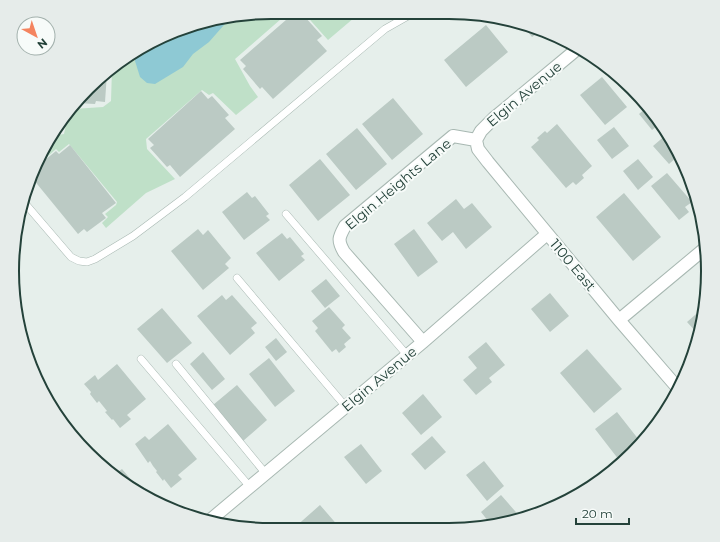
<svg xmlns="http://www.w3.org/2000/svg" width="720" height="542" viewBox="0 0 720 542" font-family="Montserrat,sans-serif">
	<rect width="100%" height="100%" fill="#e6efeb"/>
	<path fill="#bfe0c8" d="M 271,12 L 289,12 L 235,59 L 250,86 L 258,97 L 236,115 L 213,93 L 209,95 L 202,90 L 146,139 L 147,149 L 175,179 L 146,193 L 106,228 L 102,223 L 108,217 L 105,214 L 116,205 L 117,202 L 69,144 L 59,152 L 56,149 L 47,157 L 44,154 L 45,147 L 53,136 L 64,134 L 68,115 L 73,109 L 103,107 L 111,101 L 112,69 L 141,47 L 204,21 Z
		M 303,12 L 361,12 L 328,40 Z"/>
	<path fill="#8ec9d4" d="M 231,17 L 209,42 L 193,54 L 183,67 L 155,84 L 147,83 L 140,77 L 135,61 L 136,51 L 141,47 L 204,21 Z"/>
	<path fill="#bbcac4" d="M 294,13 L 301,20 L 305,17 L 322,36 L 317,40 L 327,51 L 273,99 L 262,87 L 260,89 L 243,69 L 246,66 L 240,60 Z
		M 521,23 L 522,24 L 539,32 L 532,37 Z
		M 486,25 L 508,52 L 466,87 L 444,60 Z
		M 107,73 L 105,102 L 96,101 L 95,104 L 77,103 L 88,88 Z
		M 602,77 L 627,107 L 605,125 L 580,95 Z
		M 201,91 L 208,99 L 212,96 L 229,115 L 225,118 L 235,129 L 180,177 L 170,165 L 167,167 L 150,148 L 154,145 L 148,139 Z
		M 393,98 L 423,134 L 392,160 L 362,124 Z
		M 646,108 L 661,123 L 652,130 L 639,114 Z
		M 557,124 L 592,166 L 582,175 L 584,178 L 576,185 L 573,182 L 566,188 L 531,147 L 539,140 L 537,138 L 545,131 L 547,133 Z
		M 614,127 L 629,146 L 612,159 L 597,140 Z
		M 357,128 L 387,164 L 356,190 L 326,154 Z
		M 667,134 L 677,157 L 669,164 L 653,146 Z
		M 70,145 L 116,203 L 102,213 L 106,218 L 87,232 L 84,229 L 78,234 L 33,179 L 38,174 L 34,170 L 35,168 L 56,151 L 59,154 Z
		M 320,159 L 350,195 L 318,221 L 289,185 Z
		M 638,159 L 653,177 L 638,190 L 623,171 Z
		M 667,173 L 692,202 L 685,207 L 689,212 L 679,220 L 651,186 Z
		M 247,192 L 252,198 L 255,196 L 269,214 L 266,216 L 270,220 L 244,240 L 222,212 Z
		M 624,193 L 661,237 L 633,261 L 596,217 Z
		M 456,199 L 464,209 L 472,203 L 492,227 L 466,249 L 453,232 L 442,241 L 427,223 Z
		M 198,229 L 203,235 L 208,230 L 231,258 L 225,264 L 229,268 L 203,290 L 171,251 Z
		M 414,229 L 438,262 L 418,277 L 394,244 Z
		M 282,233 L 287,239 L 290,237 L 304,254 L 301,256 L 305,260 L 279,281 L 256,253 Z
		M 326,279 L 340,296 L 325,308 L 311,291 Z
		M 550,293 L 569,316 L 550,332 L 531,309 Z
		M 222,295 L 226,300 L 232,295 L 257,323 L 251,328 L 255,333 L 230,355 L 197,316 Z
		M 329,307 L 345,325 L 342,328 L 351,338 L 344,344 L 346,347 L 339,353 L 336,349 L 332,352 L 315,331 L 318,328 L 312,321 Z
		M 162,308 L 192,343 L 167,363 L 137,329 Z
		M 703,308 L 703,321 L 698,334 L 687,322 Z
		M 276,338 L 287,352 L 276,361 L 265,347 Z
		M 486,342 L 505,365 L 489,378 L 492,382 L 476,395 L 463,380 L 477,368 L 468,357 Z
		M 587,349 L 622,389 L 594,413 L 560,373 Z
		M 203,352 L 225,379 L 212,390 L 190,364 Z
		M 269,358 L 295,391 L 275,407 L 249,374 Z
		M 117,364 L 146,399 L 127,415 L 131,419 L 120,428 L 113,419 L 112,420 L 105,412 L 107,411 L 99,401 L 97,403 L 90,394 L 91,392 L 84,384 L 95,375 L 98,380 Z
		M 237,385 L 267,420 L 243,441 L 213,405 Z
		M 423,394 L 442,417 L 421,435 L 402,413 Z
		M 617,412 L 639,440 L 619,460 L 595,429 Z
		M 168,424 L 197,459 L 178,475 L 182,479 L 171,488 L 164,479 L 163,481 L 156,472 L 157,471 L 153,466 L 150,461 L 148,463 L 135,444 L 145,436 L 149,440 Z
		M 432,436 L 446,452 L 425,470 L 411,454 Z
		M 361,444 L 382,471 L 366,484 L 344,457 Z
		M 484,461 L 504,486 L 487,501 L 466,475 Z
		M 122,469 L 143,494 L 127,486 L 115,474 Z
		M 501,495 L 522,519 L 492,526 L 481,512 Z
		M 320,505 L 340,528 L 294,528 Z
		M 271,524 L 275,528 L 266,528 Z"/>
	<g fill="none" stroke-linecap="round" stroke-linejoin="round">
		<defs>
			<path id="lane" d="M 23,201 L 71,257 L 79,261 L 87,262 L 95,259 L 133,236 L 185,197 L 385,29 L 415,12
				M 286,214 L 407,355
				M 237,278 L 346,407
				M 141,359 L 250,487
				M 176,364 L 266,474"/>
			<path id="street" d="M 476,140 L 478,149 L 488,162 L 619,320 L 676,386
				M 476,140 L 481,131 L 494,118 L 576,50
				M 619,320 L 703,250
				M 423,342 L 344,252 C 337,240 339,237 345,226 L 453,136 L 476,140
				M 209,521 L 423,342 L 547,234"/>
		</defs>
		<use href="#lane" stroke="#a8b8b2" stroke-width="8"/>
		<use href="#street" stroke="#a8b8b2" stroke-width="14"/>
		<use href="#lane" stroke="#fff" stroke-width="7"/>
		<use href="#street" stroke="#fff" stroke-width="12"/>
	</g>
	<g text-anchor="middle" stroke-width="4" stroke-linejoin="round" paint-order="stroke">
		<g font-size="14" fill="#24423a" stroke="#f7fbf9">
			<text transform="translate(524 94) rotate(-40)" y="5">Elgin Avenue</text>
			<text transform="translate(398 184) rotate(-40)" y="5">Elgin Heights Lane</text>
			<text transform="translate(573 265) rotate(50)" y="5">1100 East</text>
			<text transform="translate(379 379) rotate(-40)" y="5">Elgin Avenue</text>
		</g>
	</g>
	<path d="M0 0H720V542H0ZM271 19H449A252 252 0 0 1 701 271V271A252 252 0 0 1 449 523H271A252 252 0 0 1 19 271V271A252 252 0 0 1 271 19Z" fill="#e6ecea" fill-rule="evenodd"/>
	<path fill="none" stroke="#24423a" stroke-width="2" d="M271 19H449A252 252 0 0 1 701 271V271A252 252 0 0 1 449 523H271A252 252 0 0 1 19 271V271A252 252 0 0 1 271 19Z"/>
	<g transform="translate(36 36) rotate(140)"><circle r="19" fill="#f7fbf9" stroke="#a3b1ad"/>
	<path d="M0-3L7 15L0 10L-7 15Z" fill="#f4845f"/>
	<text y="-6" font-size="11" font-weight="bold" text-anchor="middle" fill="#24423a">N</text>
	</g>
	<path d="M576 518v6h53v-6" fill="none" stroke="#24423a" stroke-width="2"/>
	<text x="582" y="518" font-size="12" fill="#24423a" stroke="#f7fbf9" stroke-width="3" paint-order="stroke">20 m</text>
</svg>
